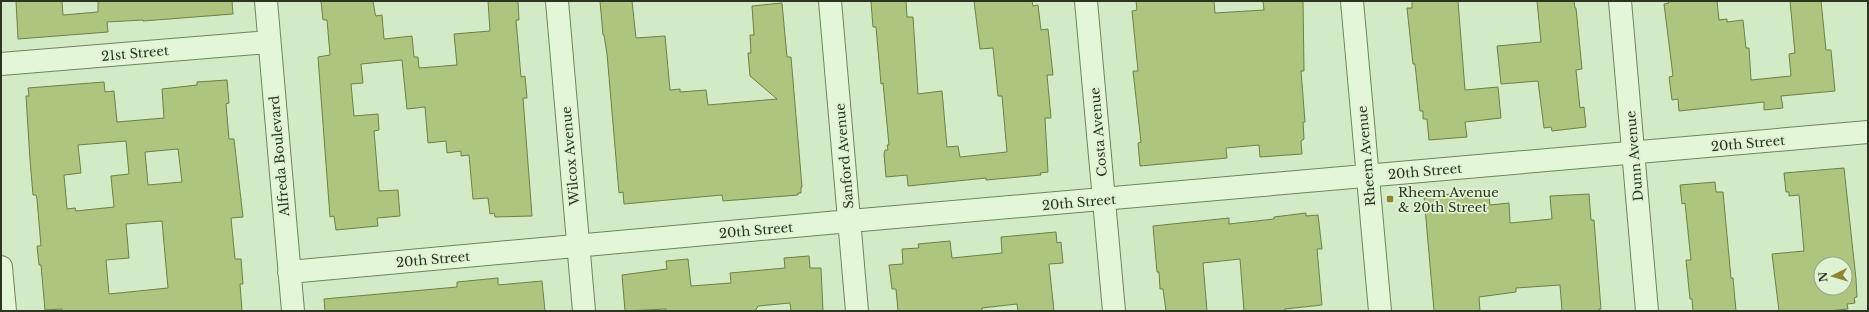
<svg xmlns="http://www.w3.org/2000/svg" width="1869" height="312" viewBox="0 0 1869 312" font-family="'Libre Baskerville',serif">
	<rect width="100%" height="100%" fill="#d3eac6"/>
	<path fill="#adc57f" stroke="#6e8145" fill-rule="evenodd" d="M 16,1 L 62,1 L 63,15 L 98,12 L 98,1 L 232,1 L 233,14 L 143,21 L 143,20 L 107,22 L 108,32 L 18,39 Z
		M 321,1 L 373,1 L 375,13 L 376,16 L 382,15 L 384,39 L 412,36 L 414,57 L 418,57 L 419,68 L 457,65 L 454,34 L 490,31 L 488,1 L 518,1 L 519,20 L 516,20 L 521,77 L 525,76 L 527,98 L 523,98 L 532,216 L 495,217 L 494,213 L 490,214 L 488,198 L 473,199 L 469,155 L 461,156 L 461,151 L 447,153 L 446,141 L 428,143 L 425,107 L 407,109 L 402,60 L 361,64 L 363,83 L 351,84 L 354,116 L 378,114 L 379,130 L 374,131 L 379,191 L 398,190 L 400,216 L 377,218 L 378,226 L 336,230 L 334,216 L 330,217 L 318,57 L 330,55 L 327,20 L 323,20 Z
		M 600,1 L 632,1 L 636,38 L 665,36 L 670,90 L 680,89 L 680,92 L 706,90 L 708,105 L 777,99 L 750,76 L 748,53 L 751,53 L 750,35 L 754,35 L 752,6 L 782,3 L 787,57 L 791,57 L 802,187 L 801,187 L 801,193 L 798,193 L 798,195 L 723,201 L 722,195 L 624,204 L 623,192 L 619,193 L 607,54 L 604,35 L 603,35 Z
		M 873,1 L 906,1 L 907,17 L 913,17 L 918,94 L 942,91 L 947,147 L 958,146 L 960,157 L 1007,152 L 1002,96 L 998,96 L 993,48 L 980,49 L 974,1 L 1032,1 L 1033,6 L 1038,5 L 1041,30 L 1048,29 L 1053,75 L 1047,75 L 1051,118 L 1045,118 L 1048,172 L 1040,173 L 1041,175 L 986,180 L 986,178 L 908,186 L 907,175 L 886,177 L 884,154 L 885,150 L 888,150 L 887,145 L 889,145 L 883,83 L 881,84 L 876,27 L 873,27 L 871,2 Z
		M 1136,1 L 1214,1 L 1215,13 L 1264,10 L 1263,1 L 1303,1 L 1304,71 L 1301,71 L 1305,122 L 1303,122 L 1304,139 L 1301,141 L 1302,154 L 1260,157 L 1259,145 L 1226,148 L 1227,158 L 1140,166 L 1138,143 L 1141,142 L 1133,71 L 1138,71 L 1132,11 L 1137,10 Z
		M 1412,1 L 1458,1 L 1465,90 L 1498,87 L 1501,118 L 1465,122 L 1467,137 L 1429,140 L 1427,119 L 1423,119 L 1423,111 L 1420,111 L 1415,64 L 1413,64 L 1407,8 L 1412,8 Z
		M 1537,1 L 1574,1 L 1575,8 L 1576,8 L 1582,69 L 1576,70 L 1580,108 L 1584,107 L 1586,127 L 1552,131 L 1551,127 L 1544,128 L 1538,81 L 1501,84 L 1497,46 L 1541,42 Z
		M 1668,1 L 1717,1 L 1719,20 L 1727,19 L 1727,22 L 1743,20 L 1746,48 L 1749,48 L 1751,80 L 1791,76 L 1789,54 L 1795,53 L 1790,1 L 1821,1 L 1826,50 L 1831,50 L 1835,91 L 1781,96 L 1783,108 L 1764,110 L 1764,102 L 1679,111 L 1678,99 L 1672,100 L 1669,77 L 1673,76 L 1664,4 L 1669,3 Z
		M 227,80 L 229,103 L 226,104 L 229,139 L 234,139 L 243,217 L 231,218 L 235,259 L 241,259 L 243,284 L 240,284 L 242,311 L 62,311 L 62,309 L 45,310 L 41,265 L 39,265 L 37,246 L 41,246 L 37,199 L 36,195 L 33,195 L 30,160 L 26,96 L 29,96 L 28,88 L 104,82 L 105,92 L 114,91 L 117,122 L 164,118 L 162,89 L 197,85 L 197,82 ZM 126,141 L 129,174 L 111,176 L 114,207 L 76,211 L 75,208 L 67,209 L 64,175 L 81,173 L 78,145 ZM 178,149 L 182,182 L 148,185 L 145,152 ZM 162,221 L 168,288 L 109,294 L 106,260 L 129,258 L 126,224 Z
		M 1844,168 L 1856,279 L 1857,297 L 1854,298 L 1855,303 L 1847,304 L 1848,309 L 1828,311 L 1779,311 L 1772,254 L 1804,251 L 1799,195 L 1789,196 L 1789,192 L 1786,192 L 1784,173 ZM 1821,264 L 1845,264 L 1845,288 L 1821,288 Z
		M 1715,182 L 1716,192 L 1723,192 L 1731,278 L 1733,278 L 1736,311 L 1693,311 L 1692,299 L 1690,299 L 1686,260 L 1691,260 L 1685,203 L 1682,204 L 1680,185 Z
		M 1479,192 L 1480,197 L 1489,197 L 1490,205 L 1509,203 L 1510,223 L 1552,219 L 1550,196 L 1589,194 L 1591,220 L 1594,220 L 1601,309 L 1599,309 L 1599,311 L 1562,311 L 1560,285 L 1516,288 L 1516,292 L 1479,297 L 1480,311 L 1434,311 L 1424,196 Z
		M 1306,213 L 1306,216 L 1318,215 L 1322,249 L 1317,249 L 1322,305 L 1285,309 L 1285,311 L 1244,311 L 1240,259 L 1203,263 L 1207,311 L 1166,311 L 1163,289 L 1160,289 L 1159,272 L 1157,272 L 1153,226 L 1229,218 L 1229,224 L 1274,219 L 1274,217 Z
		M 1056,232 L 1057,243 L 1061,242 L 1063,263 L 1049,264 L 1054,311 L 1018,311 L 1017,304 L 982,308 L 982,311 L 898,311 L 896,289 L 892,289 L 889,265 L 903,264 L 902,249 L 919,248 L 918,244 L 950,241 L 952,258 L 1002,253 L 1001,237 Z
		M 809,256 L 810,268 L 821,268 L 823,311 L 791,311 L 790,303 L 758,306 L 755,311 L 666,311 L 666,309 L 625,311 L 622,275 L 667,269 L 666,261 L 688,259 L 691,286 L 731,283 L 730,273 L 785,268 L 784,258 Z
		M 498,278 L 498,285 L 542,281 L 545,311 L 325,311 L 324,299 L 457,287 L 457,282 Z"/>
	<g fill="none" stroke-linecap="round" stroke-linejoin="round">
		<defs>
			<path id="minor" d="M 266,1 L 293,311
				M 557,1 L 584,311
				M 830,1 L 857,311
				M 1086,1 L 1114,311
				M 1352,1 L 1380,311
				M 1620,1 L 1647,311
				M 1,64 L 269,42
				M 1,267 L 5,311
				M 289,272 L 850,221 L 1868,132"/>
		</defs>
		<use href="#minor" stroke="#72845d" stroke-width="24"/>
		<use href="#minor" stroke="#e3f6d8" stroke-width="22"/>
	</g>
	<rect fill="#8d8532" stroke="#dff2d4" stroke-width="1.5" x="1386" y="195" width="8" height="8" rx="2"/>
	<g text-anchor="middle" stroke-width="3.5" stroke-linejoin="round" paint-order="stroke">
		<g font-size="13" fill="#2c3520" stroke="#dff2d4">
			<text transform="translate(135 53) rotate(-5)" y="5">21st Street</text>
			<text transform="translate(1098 132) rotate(-95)" y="5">Costa Avenue</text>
			<text transform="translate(1748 143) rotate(-5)" y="5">20th Street</text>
			<text transform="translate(279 156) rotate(-95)" y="5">Alfreda Boulevard</text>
			<text transform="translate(570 156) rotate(-95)" y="5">Wilcox Avenue</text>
			<text transform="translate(844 156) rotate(-95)" y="5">Sanford Avenue</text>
			<text transform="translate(1366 156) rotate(-95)" y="5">Rheem Avenue</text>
			<text transform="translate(1634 156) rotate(-95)" y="5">Dunn Avenue</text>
			<text transform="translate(1425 171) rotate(-5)" y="5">20th Street</text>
			<text transform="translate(1079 202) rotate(-5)" y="5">20th Street</text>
			<text transform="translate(756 230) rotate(-5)" y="5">20th Street</text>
			<text transform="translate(433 259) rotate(-5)" y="5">20th Street</text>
		</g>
		<g font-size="13" fill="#2c3520" stroke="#dff2d4" text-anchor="start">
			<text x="1398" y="197">Rheem Avenue<tspan x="1398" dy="15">&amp; 20th Street</tspan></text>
		</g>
	</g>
	<rect width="1869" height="312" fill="none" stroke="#2c3520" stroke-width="4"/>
	<g transform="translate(1833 276) rotate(265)"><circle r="19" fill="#dff2d4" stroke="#97a68c"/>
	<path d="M0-3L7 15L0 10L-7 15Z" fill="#8d8532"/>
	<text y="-6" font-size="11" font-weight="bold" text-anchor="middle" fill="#2c3520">N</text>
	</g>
</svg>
